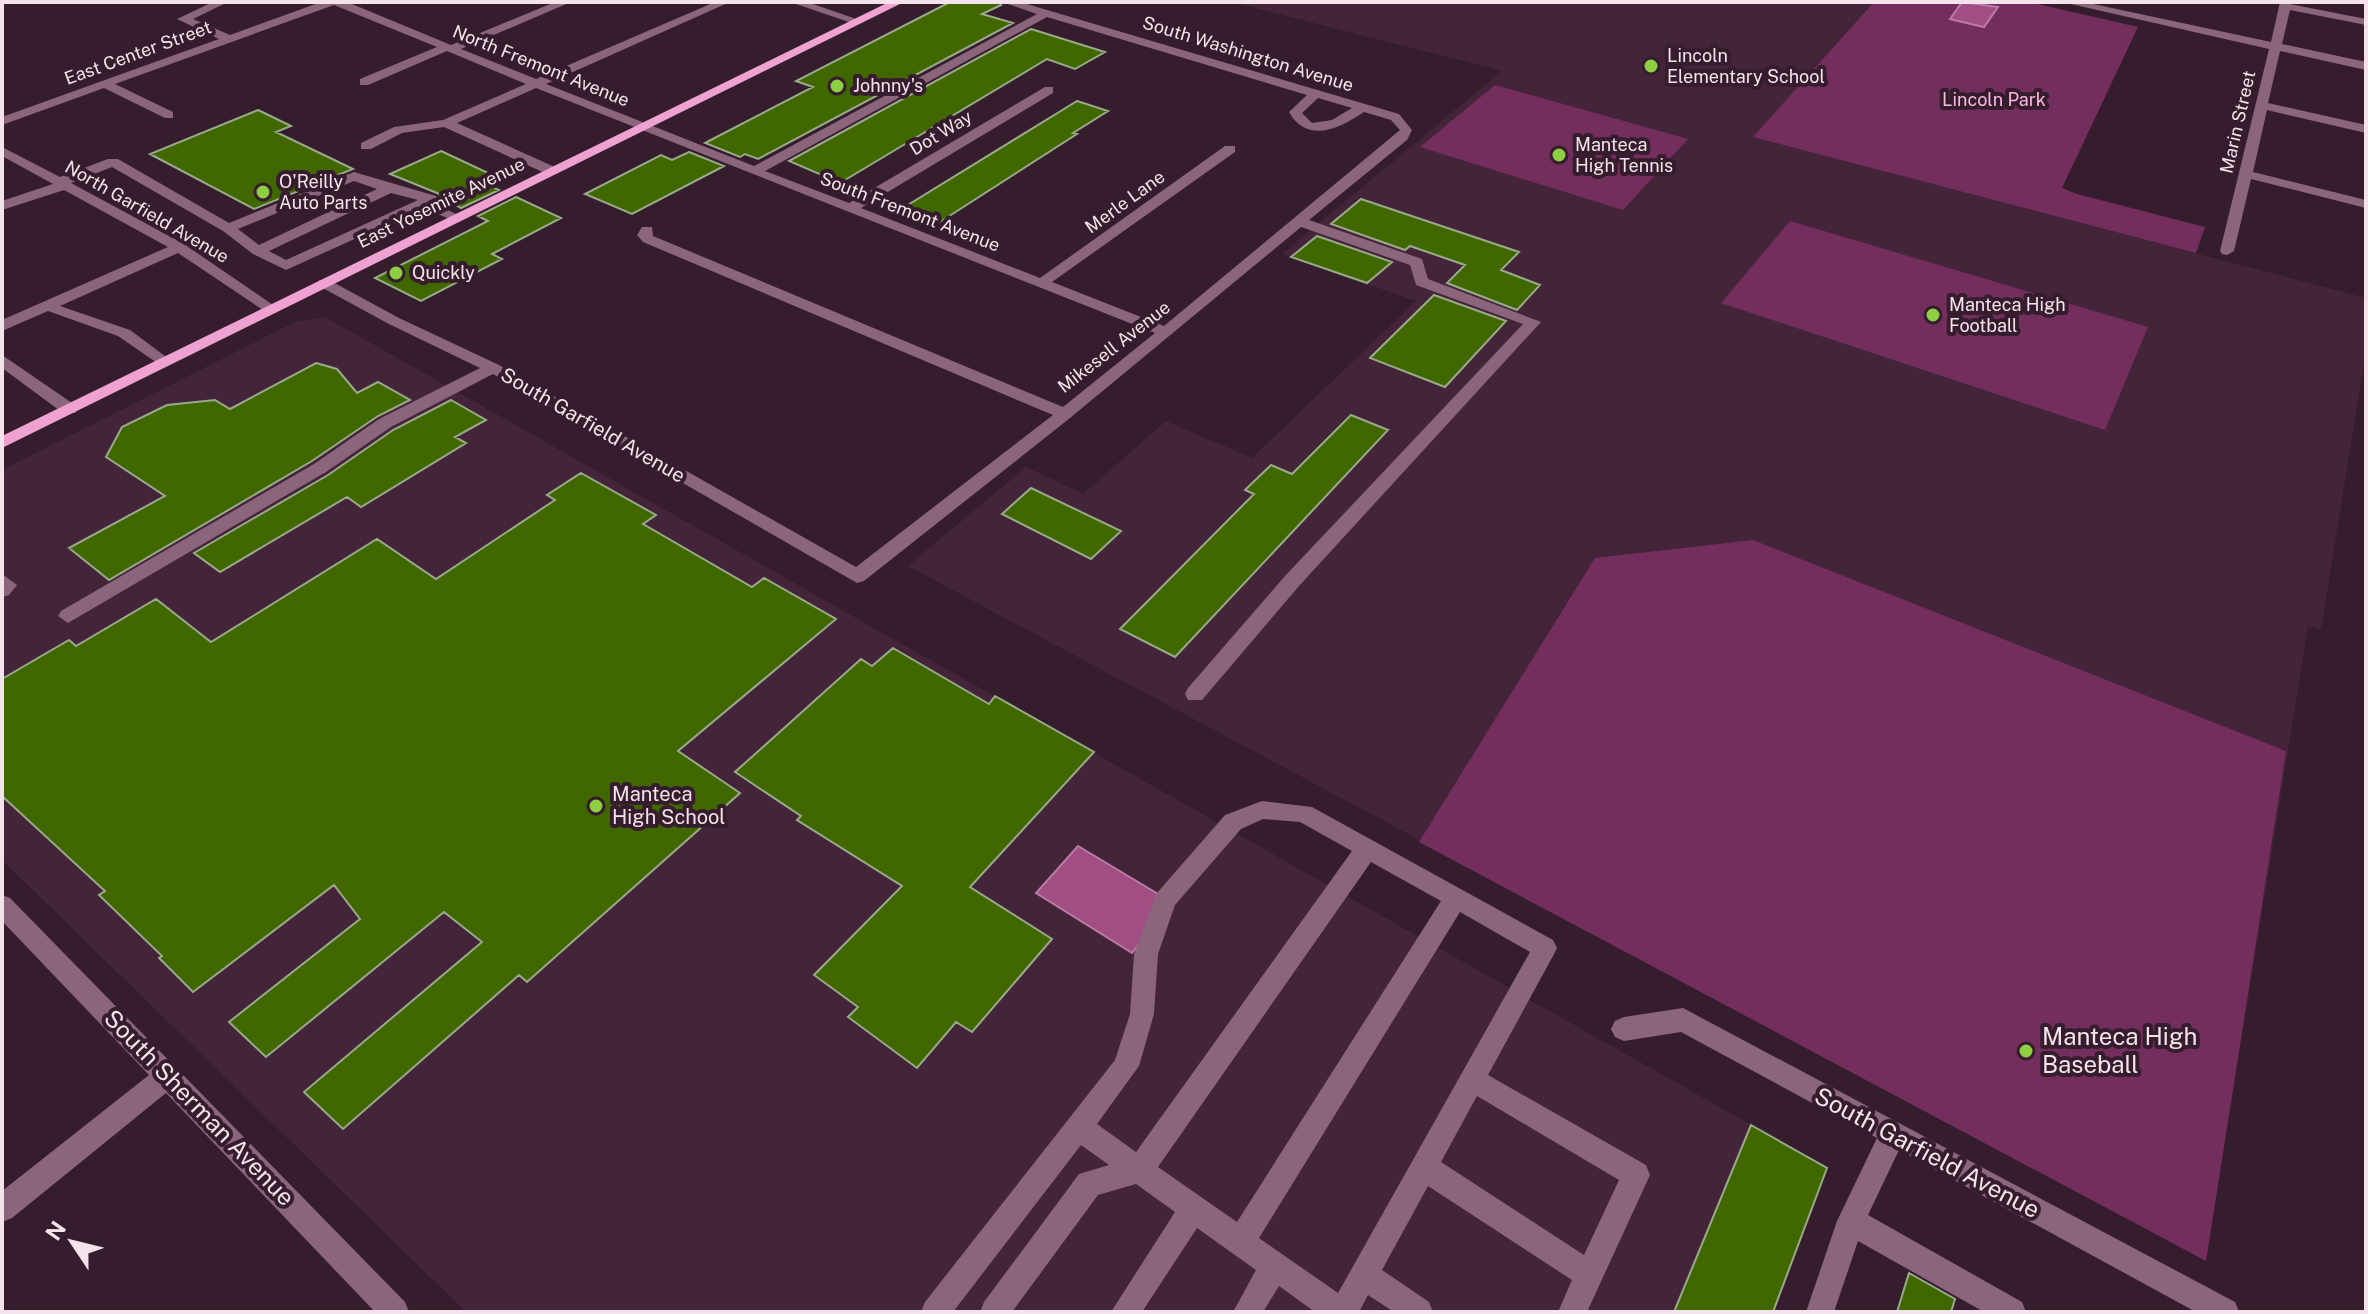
<svg xmlns="http://www.w3.org/2000/svg" width="2368" height="1314" viewBox="0 0 2368 1314" font-family="'Public Sans',sans-serif">
	<rect width="100%" height="100%" fill="#361d2d"/>
	<path fill="#442438" d="M 1232,2 L 1874,2 L 1754,137 L 2366,298 L 2366,350 L 2321,630 L 2308,626 L 2206,1261 L 908,566 L 1026,467 L 1083,494 L 1166,421 L 1252,458 L 1416,301 L 1282,254 L 1502,71 Z
		M 325,317 L 1751,1125 L 1674,1312 L 466,1312 L 2,860 L 2,470 L 295,322 Z"/>
	<path fill="#732e5d" d="M 1874,2 L 2029,2 L 2138,27 L 2062,188 L 2077,194 L 2205,227 L 2196,253 L 1753,137 Z
		M 1495,85 L 1688,139 L 1623,210 L 1420,147 Z
		M 1790,221 L 2148,327 L 2105,430 L 1721,303 Z
		M 1753,540 L 2286,751 L 2206,1261 L 1419,842 L 1595,558 Z"/>
	<path fill="#a14e85" stroke="#ba7ba4" stroke-width="2" d="M 1962,2 L 1998,7 L 1984,27 L 1950,19 Z
		M 1078,846 L 1173,903 L 1132,953 L 1036,893 Z"/>
	<path fill="#406700" stroke="#99aa8c" stroke-width="2" d="M 950,2 L 999,2 L 1001,5 L 982,14 L 1013,23 L 758,159 L 745,154 L 740,157 L 705,143 L 813,87 L 796,81 Z
		M 1031,29 L 1105,52 L 1075,69 L 1047,59 L 840,183 L 789,161 Z
		M 1077,101 L 1108,111 L 1073,133 L 1077,134 L 940,222 L 903,208 Z
		M 258,110 L 291,126 L 276,132 L 353,169 L 254,209 L 150,154 Z
		M 441,151 L 503,180 L 490,186 L 499,190 L 461,208 L 437,193 L 390,174 Z
		M 689,152 L 724,166 L 632,214 L 585,194 L 661,155 L 672,160 Z
		M 516,197 L 561,218 L 492,254 L 502,259 L 421,301 L 375,278 L 488,221 L 478,216 Z
		M 1361,199 L 1519,252 L 1501,270 L 1540,285 L 1517,310 L 1447,283 L 1465,265 L 1410,246 L 1405,250 L 1331,224 Z
		M 1317,236 L 1392,262 L 1367,283 L 1291,257 Z
		M 1434,295 L 1506,321 L 1445,387 L 1370,358 Z
		M 316,363 L 337,369 L 357,393 L 378,382 L 410,400 L 378,416 L 312,461 L 109,580 L 69,548 L 165,496 L 106,457 L 122,427 L 167,405 L 215,400 L 230,409 Z
		M 451,400 L 486,420 L 455,437 L 466,443 L 361,507 L 347,497 L 220,572 L 194,553 L 328,475 L 393,430 Z
		M 1351,415 L 1388,430 L 1175,657 L 1120,629 L 1254,494 L 1245,490 L 1271,465 L 1292,474 Z
		M 581,473 L 656,515 L 643,524 L 752,587 L 764,578 L 836,619 L 678,751 L 740,793 L 527,982 L 519,975 L 343,1129 L 304,1092 L 482,942 L 444,912 L 266,1057 L 229,1022 L 360,919 L 334,885 L 193,992 L 159,958 L 162,956 L 99,895 L 105,891 L 2,796 L 2,679 L 69,640 L 76,646 L 156,599 L 211,642 L 377,539 L 436,579 L 555,500 L 547,495 Z
		M 1031,488 L 1121,531 L 1091,559 L 1002,514 Z
		M 893,648 L 989,704 L 995,696 L 1094,752 L 970,887 L 1052,939 L 972,1032 L 956,1022 L 917,1068 L 848,1017 L 858,1007 L 814,975 L 902,886 L 797,820 L 801,816 L 735,772 L 861,659 L 872,666 Z
		M 1751,1125 L 1827,1168 L 1773,1312 L 1674,1312 Z
		M 1909,1273 L 1955,1299 L 1951,1312 L 1897,1312 Z"/>
	<g fill="none" stroke-linecap="round" stroke-linejoin="round">
		<path fill="#8a657c" fill-rule="evenodd" d="M 213,2 L 228,2 L 193,19 L 230,35 L 321,2 L 347,2 L 451,45 L 555,2 L 571,2 L 461,49 L 536,79 L 715,2 L 730,2 L 546,84 L 754,166 L 1037,14 L 1002,2 L 1020,2 L 1399,114 L 1412,130 L 1407,140 L 1309,220 L 1422,259 L 1428,279 L 1541,322 L 1299,586 L 1202,700 L 1188,700 L 1185,694 L 1188,688 L 1285,576 L 1523,324 L 1416,285 L 1410,265 L 1301,227 L 1070,418 L 864,581 L 857,583 L 493,374 L 391,427 L 326,472 L 68,623 L 58,616 L 61,611 L 314,464 L 379,419 L 480,368 L 389,324 L 319,286 L 319,280 L 329,280 L 399,318 L 499,365 L 856,567 L 1053,415 L 643,242 L 637,235 L 642,227 L 652,227 L 653,236 L 1063,407 L 1155,333 L 536,88 L 457,123 L 557,168 L 557,174 L 547,174 L 444,127 L 402,133 L 371,149 L 361,149 L 361,143 L 394,127 L 443,120 L 526,84 L 447,51 L 368,85 L 360,85 L 360,79 L 437,47 L 334,5 L 115,84 L 173,112 L 173,118 L 165,118 L 104,88 L 2,125 L 2,117 L 219,39 L 177,19 ZM 1047,17 L 1307,95 L 1289,112 C 1307,144 1339,129 1364,112 L 1391,120 L 1400,130 L 1164,326 L 1052,282 L 1235,152 L 1235,146 L 1225,146 L 1040,278 L 861,208 L 1053,93 L 1053,87 L 1045,87 L 849,203 L 765,171 ZM 1318,98 L 1352,108 L 1332,120 L 1312,123 L 1302,113 Z
			M 790,2 L 807,2 L 865,22 L 855,24 Z
			M 2062,2 L 2084,2 L 2271,42 L 2280,2 L 2366,19 L 2366,25 L 2290,10 L 2282,44 L 2366,62 L 2366,70 L 2280,51 L 2268,103 L 2366,125 L 2366,133 L 2267,110 L 2253,172 L 2366,200 L 2366,208 L 2251,179 L 2234,251 L 2227,255 L 2222,254 L 2220,251 L 2269,49 Z
			M 2,147 L 60,177 L 108,159 L 118,159 L 229,223 L 354,172 L 436,196 L 438,199 L 434,203 L 464,218 L 457,222 L 423,208 L 286,270 L 253,254 L 223,231 L 112,167 L 71,183 L 184,244 L 279,309 L 271,314 L 266,312 L 178,253 L 60,306 L 130,330 L 169,359 L 169,365 L 163,367 L 118,336 L 48,311 L 2,331 L 2,320 L 168,247 L 64,190 L 2,210 L 2,201 L 53,184 L 2,156 ZM 354,181 L 377,189 L 259,245 L 238,229 ZM 391,193 L 418,200 L 286,260 L 269,251 Z
			M 2,355 L 75,405 L 77,409 L 75,413 L 63,413 L 2,368 Z
			M 2,574 L 17,585 L 9,595 L 2,597 Z
			M 1262,801 L 1312,807 L 1553,940 L 1557,948 L 1553,956 L 1488,1075 L 1646,1165 L 1650,1175 L 1587,1312 L 1558,1312 L 1572,1280 L 1428,1186 L 1382,1270 L 1429,1302 L 1433,1312 L 1394,1312 L 1368,1295 L 1359,1312 L 1315,1312 L 1279,1286 L 1263,1312 L 1233,1312 L 1256,1270 L 1197,1228 L 1142,1312 L 1111,1312 L 1175,1212 L 1136,1184 L 1098,1195 L 1012,1312 L 980,1312 L 984,1302 L 1079,1174 L 1109,1165 L 1081,1145 L 953,1312 L 921,1312 L 925,1302 L 1115,1060 L 1130,1014 L 1134,954 L 1157,893 L 1225,815 ZM 1263,819 L 1300,822 L 1352,851 L 1136,1152 L 1097,1124 L 1139,1066 L 1154,1014 L 1158,954 L 1175,905 L 1241,829 ZM 1371,862 L 1441,901 L 1237,1222 L 1158,1167 ZM 1460,912 L 1530,952 L 1338,1293 L 1259,1238 ZM 1477,1096 L 1619,1180 L 1584,1255 L 1441,1162 Z
			M 2,895 L 10,898 L 405,1302 L 409,1312 L 375,1312 L 166,1093 L 12,1218 L 2,1222 L 2,1191 L 149,1075 L 2,921 Z
			M 1683,1008 L 2235,1302 L 2239,1312 L 2196,1312 L 1899,1150 L 1868,1215 L 2022,1302 L 2026,1312 L 1984,1312 L 1858,1241 L 1834,1312 L 1806,1312 L 1837,1221 L 1877,1138 L 1681,1032 L 1624,1041 L 1615,1037 L 1611,1029 L 1615,1021 L 1624,1017 Z"/>
		<path fill="#efa2d2" fill-rule="evenodd" d="M 889,2 L 904,2 L 2,448 L 2,436 Z"/>
	</g>
	<g fill="#8ece43" stroke="#361d2d" stroke-width="3">
		<circle cx="1651" cy="66" r="8"/>
		<circle cx="837" cy="86" r="8"/>
		<circle cx="1559" cy="155" r="8"/>
		<circle cx="263" cy="192" r="8"/>
		<circle cx="396" cy="273" r="8"/>
		<circle cx="1933" cy="315" r="8"/>
		<circle cx="596" cy="806" r="8"/>
		<circle cx="2026" cy="1051" r="8"/>
	</g>
	<g text-anchor="middle" stroke-width="8" stroke-linejoin="round" paint-order="stroke">
		<g font-size="18" fill="#f4e3ed" stroke="#361d2d">
			<text transform="translate(138 53) rotate(-20)" y="6">East Center Street</text>
			<text transform="translate(1248 54) rotate(17)" y="6">South Washington Avenue</text>
			<text transform="translate(541 66) rotate(22)" y="6">North Fremont Avenue</text>
			<text transform="translate(2238 122) rotate(-77)" y="6">Marin Street</text>
			<text transform="translate(941 133) rotate(-31)" y="6">Dot Way</text>
			<text transform="translate(1125 202) rotate(-36)" y="6">Merle Lane</text>
			<text transform="translate(441 203) rotate(-26)" y="6">East Yosemite Avenue</text>
			<text transform="translate(147 212) rotate(30)" y="6">North Garfield Avenue</text>
			<text transform="translate(910 212) rotate(21)" y="6">South Fremont Avenue</text>
			<text transform="translate(1114 347) rotate(-38)" y="6">Mikesell Avenue</text>
		</g>
		<g font-size="18" fill="#f4e3ed" stroke="#361d2d" text-anchor="start">
			<text x="1667" y="62">Lincoln<tspan x="1667" dy="21">Elementary School</tspan></text>
			<text x="853" y="92">Johnny's</text>
			<text x="1575" y="151">Manteca<tspan x="1575" dy="21">High Tennis</tspan></text>
			<text x="279" y="188">O'Reilly<tspan x="279" dy="21">Auto Parts</tspan></text>
			<text x="412" y="279">Quickly</text>
			<text x="1949" y="311">Manteca High<tspan x="1949" dy="21">Football</tspan></text>
		</g>
		<g font-size="18" fill="#fcb8e2" stroke="#361d2d">
			<text x="1994" y="106">Lincoln Park</text>
		</g>
		<g font-size="20" fill="#f4e3ed" stroke="#361d2d">
			<text transform="translate(593 425) rotate(30)" y="7">South Garfield Avenue</text>
		</g>
		<g font-size="20" fill="#f4e3ed" stroke="#361d2d" text-anchor="start">
			<text x="612" y="801">Manteca<tspan x="612" dy="23">High School</tspan></text>
		</g>
		<g font-size="24" fill="#f4e3ed" stroke="#361d2d" text-anchor="start">
			<text x="2042" y="1045">Manteca High<tspan x="2042" dy="28">Baseball</tspan></text>
		</g>
		<g font-size="24" fill="#f4e3ed" stroke="#361d2d">
			<text transform="translate(199 1108) rotate(46)" y="8">South Sherman Avenue</text>
			<text transform="translate(1927 1153) rotate(28)" y="8">South Garfield Avenue</text>
		</g>
	</g>
	<rect width="2368" height="1314" fill="none" stroke="#f4e3ed" stroke-width="8"/>
	<g transform="translate(72 1242) rotate(305)" stroke="#361d2d" stroke-width="6" paint-order="stroke">
	<path d="M0-6L14 30L0 20L-14 30Z" fill="#f4e3ed"/>
	<text y="-12" font-size="22" font-weight="bold" text-anchor="middle" fill="#f4e3ed">N</text>
	</g>
</svg>
